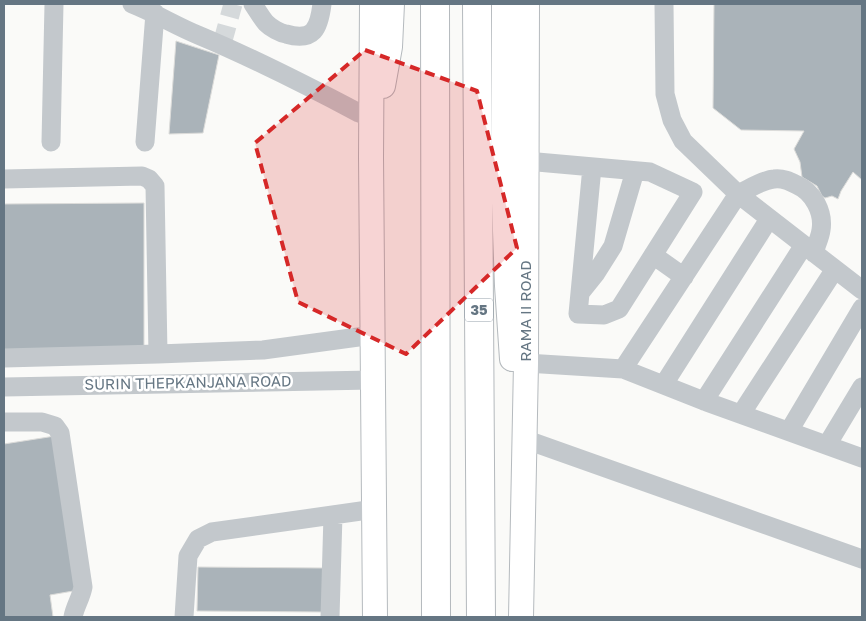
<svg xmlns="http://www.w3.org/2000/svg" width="866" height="621" viewBox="0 0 866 621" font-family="'Golos Text',sans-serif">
	<rect width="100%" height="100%" fill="#fafaf8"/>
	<path fill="#aab3b9" stroke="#dcdcda" d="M 714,4 L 862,4 L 862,180 L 853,172 L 841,191 L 838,199 L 832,196 L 825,198 L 822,196 L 817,186 L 802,177 L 800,162 L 794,149 L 804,131 L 741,130 L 713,108 Z
		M 176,41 L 219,55 L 203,133 L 169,134 Z
		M 144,203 L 144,349 L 4,350 L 4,204 Z
		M 55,436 L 79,590 L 50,595 L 53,617 L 4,617 L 4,444 Z
		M 198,567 L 324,568 L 323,612 L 197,611 Z"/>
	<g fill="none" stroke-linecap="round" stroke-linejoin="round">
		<path stroke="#d5d9db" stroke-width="19" stroke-dasharray="19 9" stroke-linecap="butt" d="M 222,44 L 233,4"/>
		<defs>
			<path id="major" d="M 372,4 L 371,157 L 375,617
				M 504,4 L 504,203 L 507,286 L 512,359
				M 383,86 L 390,47 L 392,4
				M 521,617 L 526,363 L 527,4"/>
			<path id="highway" d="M 435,4 L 436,617
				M 477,4 L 481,617"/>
		</defs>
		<use href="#major" stroke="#b5babe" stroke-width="26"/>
		<use href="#highway" stroke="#b4b9bd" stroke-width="30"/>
		<path stroke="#c3c8cc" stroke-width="19" d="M 132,4 C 155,13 176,26 198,35 C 253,58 306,85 359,113 L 372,118
			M 253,4 C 257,10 261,17 266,23 C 271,28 280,33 286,34 C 314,42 319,28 322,4
			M 664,4 L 665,94 L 672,120 L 683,141 L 738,194 L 862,290
			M 51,142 L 54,4
			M 145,142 L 155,13
			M 526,161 L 650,172 L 693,192 L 619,309 L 604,315 L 578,314 L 592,167
			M 4,179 L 142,176 L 149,179 L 155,186 L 158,354 L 4,358
			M 653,255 L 684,277
			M 580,293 L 596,273 L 613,246 L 635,171
			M 158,354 L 263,350 L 373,335
			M 526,363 L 623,369 L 704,401 L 862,458
			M 623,369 L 738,194 C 749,189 762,180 774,179 C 783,178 789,181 797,185 C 813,192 824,212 821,230 C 820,238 816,245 814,253
			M 664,384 L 769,219
			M 4,387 L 373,380
			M 704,401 L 804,245
			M 741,414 L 835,269
			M 4,422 L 42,422 L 55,426 L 60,433 L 83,587 C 81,598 75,606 73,617
			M 789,431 L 862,308
			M 524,439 L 862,559
			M 827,445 L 862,387
			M 184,617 L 188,556 L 198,539 L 212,532 L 375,509
			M 330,617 L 333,515"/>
		<use href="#major" stroke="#fff" stroke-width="24"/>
		<use href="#highway" stroke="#fff" stroke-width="28"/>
	</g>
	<path fill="#d62828" fill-opacity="0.2" stroke="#d62828" stroke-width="4" stroke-dasharray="10 6" stroke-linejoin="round" d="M 365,50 L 477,91 L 517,248 L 406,354 L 298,302 L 255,143 Z"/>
	<g text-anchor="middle" stroke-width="5" stroke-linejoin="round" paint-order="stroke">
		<rect fill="#fff" stroke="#939fa8" stroke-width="1" x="465" y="298.5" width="28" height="23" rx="4"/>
		<g font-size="14" font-weight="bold" fill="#657683">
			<text x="479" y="315">35</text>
		</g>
		<g font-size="15" fill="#657683" stroke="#fff">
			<text transform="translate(526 311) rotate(-90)" y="5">RAMA II ROAD</text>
			<text transform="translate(188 383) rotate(-1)" y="5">SURIN THEPKANJANA ROAD</text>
		</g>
	</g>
	<rect width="866" height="621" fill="none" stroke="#657683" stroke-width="10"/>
</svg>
